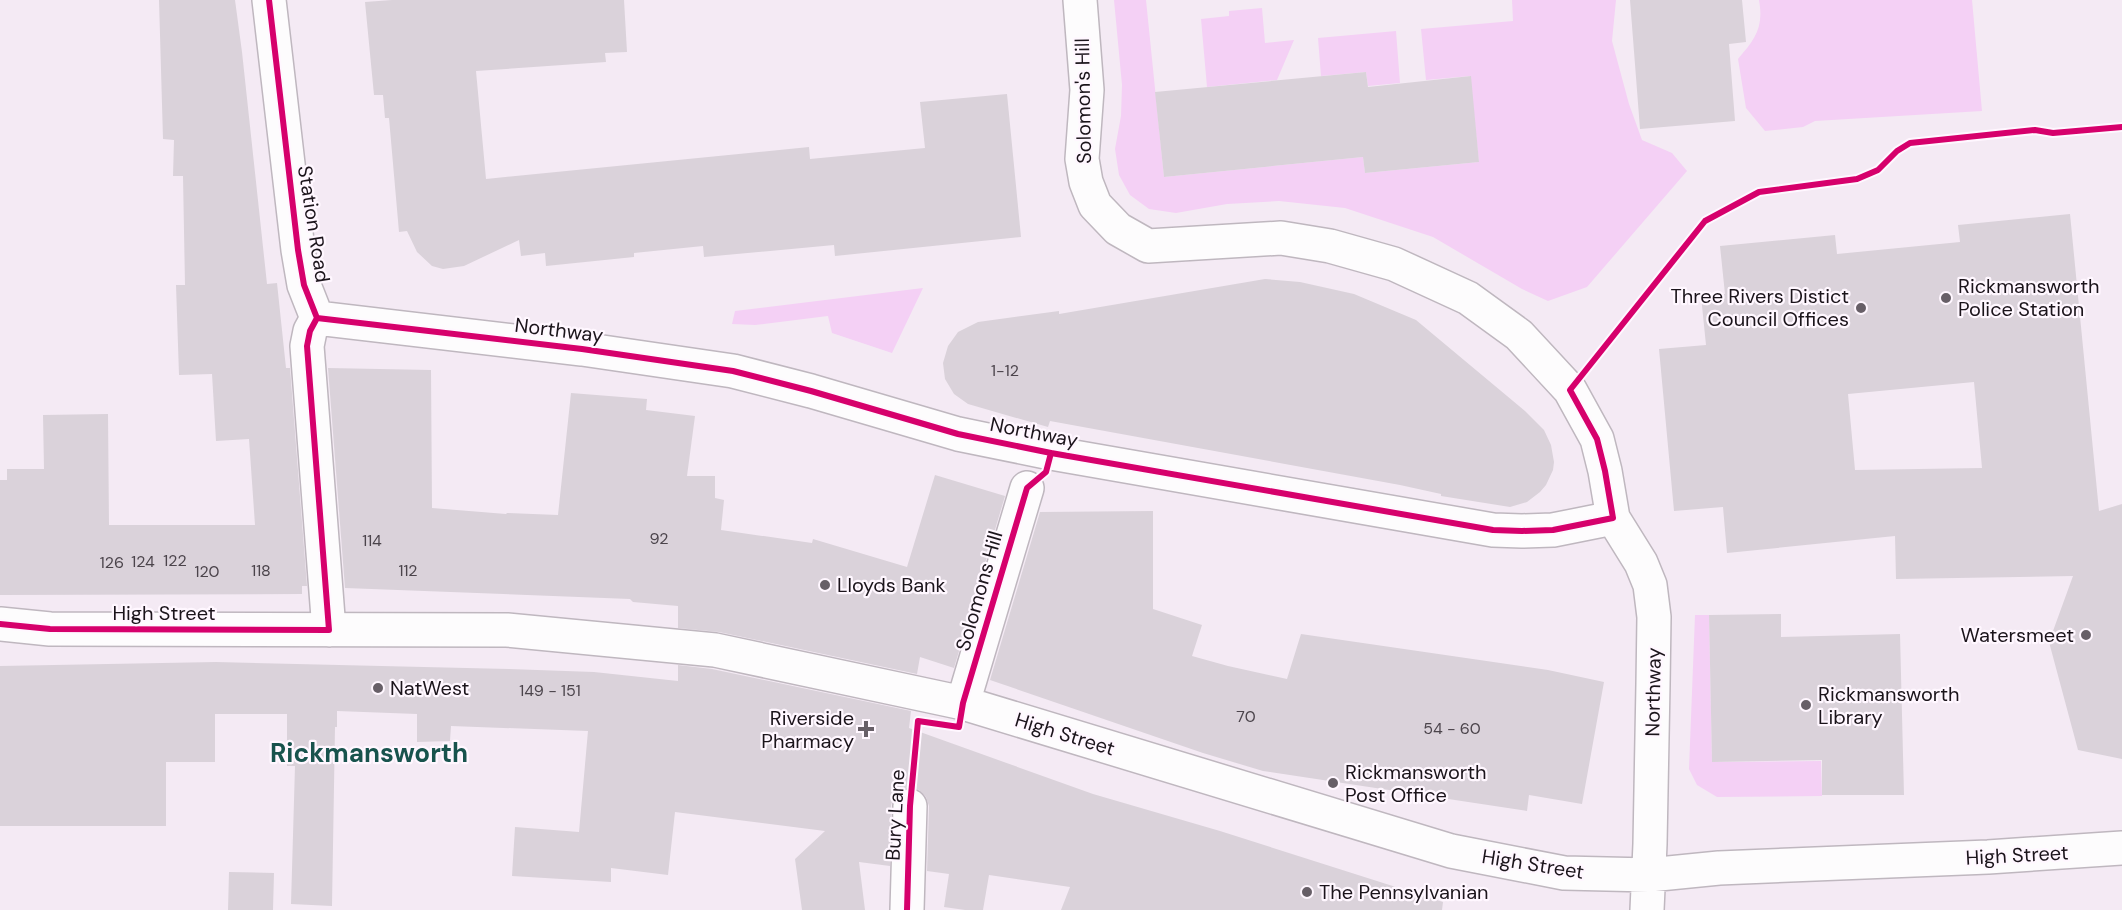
<svg xmlns="http://www.w3.org/2000/svg" width="2122" height="910" viewBox="0 0 2122 910" font-family="'DM Sans',sans-serif">
	<rect width="100%" height="100%" fill="#f4eaf4"/>
	<path fill="#f4d0f5" d="M 1114,0 L 1146,0 L 1164,177 L 1363,157 L 1365,173 L 1479,162 L 1470,76 L 1426,80 L 1421,29 L 1513,21 L 1512,0 L 1616,0 L 1612,41 L 1629,104 L 1642,140 L 1672,153 L 1687,171 L 1587,287 L 1548,301 L 1522,289 L 1433,237 L 1345,208 L 1279,201 L 1227,204 L 1176,213 L 1149,209 L 1130,195 L 1119,175 L 1115,149 L 1121,116 L 1122,85 Z
		M 1759,0 L 1972,0 L 1982,111 L 1815,121 L 1803,127 L 1765,131 L 1746,108 L 1738,59 C 1755,39 1764,28 1759,0 Z
		M 1262,8 L 1265,43 L 1294,40 L 1277,80 L 1207,87 L 1201,19 L 1229,16 L 1229,11 Z
		M 1396,31 L 1400,83 L 1368,86 L 1366,72 L 1321,76 L 1318,38 Z
		M 923,288 L 892,353 L 832,333 L 828,316 L 755,325 L 732,324 L 735,311 Z
		M 1695,615 L 1709,615 L 1712,762 L 1821,761 L 1822,796 L 1717,797 L 1697,785 L 1689,769 Z"/>
	<path fill="#dad2da" fill-rule="evenodd" d="M 159,0 L 235,0 L 242,52 L 267,284 L 277,283 L 286,368 L 290,368 L 307,586 L 302,586 L 302,594 L 0,595 L 0,480 L 7,480 L 7,469 L 44,469 L 43,415 L 108,414 L 109,525 L 255,525 L 249,439 L 216,441 L 212,374 L 179,375 L 176,285 L 185,285 L 183,176 L 173,176 L 174,140 L 163,139 Z
		M 392,0 L 624,0 L 627,52 L 605,53 L 606,62 L 476,71 L 486,179 L 809,147 L 810,159 L 925,148 L 920,102 L 1007,94 L 1021,237 L 835,256 L 834,245 L 704,257 L 703,246 L 634,253 L 634,257 L 546,266 L 545,253 L 521,256 L 519,240 L 464,266 L 443,269 L 432,266 L 417,252 L 407,231 L 399,232 L 389,118 L 385,118 L 383,95 L 374,95 L 365,2 Z
		M 1630,0 L 1742,0 L 1746,42 L 1729,44 L 1735,121 L 1640,129 Z
		M 1366,72 L 1368,87 L 1471,76 L 1479,162 L 1365,173 L 1363,157 L 1164,177 L 1155,92 Z
		M 2070,214 L 2099,511 L 2122,504 L 2122,759 L 2078,750 L 2049,642 L 2073,576 L 1896,579 L 1895,536 L 1727,553 L 1723,507 L 1674,511 L 1659,349 L 1706,345 L 1701,296 L 1725,294 L 1720,246 L 1835,235 L 1837,254 L 1960,242 L 1958,225 ZM 1974,382 L 1982,468 L 1855,470 L 1848,394 Z
		M 1265,279 L 1300,282 L 1354,294 L 1416,320 L 1525,411 L 1544,430 L 1551,445 L 1554,462 L 1553,470 L 1546,485 L 1540,492 L 1527,502 L 1510,507 L 1441,496 L 1441,494 L 1400,485 L 1050,421 L 1048,427 L 968,404 L 954,394 L 945,379 L 943,363 L 948,346 L 958,332 L 978,322 L 1059,311 L 1059,314 Z
		M 328,368 L 431,370 L 432,508 L 506,514 L 507,513 L 558,515 L 571,393 L 647,399 L 646,410 L 695,416 L 687,476 L 715,476 L 715,498 L 724,500 L 721,530 L 812,543 L 813,539 L 907,567 L 935,475 L 1005,496 L 954,668 L 920,657 L 917,674 L 719,632 L 678,628 L 678,606 L 633,602 L 630,599 L 345,588 Z
		M 1153,511 L 1153,609 L 1202,625 L 1192,656 L 1228,666 L 1287,679 L 1301,634 L 1548,670 L 1604,682 L 1582,804 L 1529,795 L 1527,811 L 1263,771 L 1203,753 L 990,680 L 1040,512 Z
		M 1781,614 L 1781,637 L 1900,634 L 1904,795 L 1822,795 L 1822,760 L 1712,762 L 1709,615 Z
		M 216,662 L 509,669 L 594,672 L 678,681 L 678,665 L 712,669 L 911,711 L 909,728 L 1093,794 L 1220,831 L 1443,902 L 1442,910 L 1061,910 L 1070,887 L 989,875 L 983,910 L 965,910 L 944,907 L 949,874 L 927,871 L 929,806 L 926,797 L 919,790 L 911,787 L 901,790 L 894,796 L 891,805 L 890,866 L 859,862 L 865,910 L 802,910 L 795,859 L 825,831 L 675,812 L 668,875 L 611,868 L 611,882 L 512,876 L 515,827 L 579,832 L 588,731 L 451,726 L 450,741 L 417,742 L 417,714 L 337,711 L 337,727 L 335,727 L 332,906 L 291,904 L 295,766 L 287,766 L 287,714 L 215,714 L 215,762 L 166,762 L 166,826 L 0,826 L 0,666 Z
		M 229,872 L 274,873 L 273,910 L 228,910 Z"/>
	<g fill="none" stroke-linecap="round" stroke-linejoin="round">
		<defs>
			<path id="minor" d="M 269,0 L 298,250 L 304,285 L 317,318
				M 1080,0 L 1087,90 L 1082,159 L 1086,182 L 1095,205 L 1118,229 L 1148,246 L 1281,238 L 1330,246 L 1394,264 L 1468,298 L 1519,335 L 1570,390 L 1597,439 L 1605,471 L 1613,518 L 1641,563 L 1650,585 L 1654,617 L 1653,684 L 1650,844 L 1647,910
				M 317,318 L 582,349 L 733,371 L 811,391 L 958,434 L 1051,453 L 1493,530 L 1522,531 L 1553,530 L 1613,518
				M 317,318 L 310,331 L 307,346 L 329,630
				M 0,624 L 50,629 L 507,630 L 715,650 L 963,703 L 1451,851 L 1564,873 L 1649,875 L 1719,868 L 1988,857 L 2122,848
				M 963,703 L 1027,488
				M 907,910 L 910,806"/>
		</defs>
		<use href="#minor" stroke="#bfb7bf" stroke-width="36"/>
		<use href="#minor" stroke="#fdfcfd" stroke-width="33"/>
		<defs>
			<path id="cycleway" d="M 269,0 L 298,250 L 304,285 L 317,318
				M 317,318 L 582,349 L 733,371 L 811,391 L 958,434 L 1051,453 L 1493,530 L 1522,531 L 1553,530 L 1613,518 L 1605,471 L 1597,439 L 1570,390 L 1705,221 L 1759,192 L 1857,179 L 1878,170 L 1897,151 L 1910,143 L 2035,130 L 2053,133 L 2122,127
				M 0,624 L 50,629 L 329,630 L 307,346 L 310,331 L 317,318
				M 907,910 L 910,806 L 918,721 L 959,727 L 963,703 L 1027,488 L 1046,472 L 1051,453"/>
		</defs>
		<use href="#cycleway" stroke="#fff7ff" stroke-width="10"/>
		<use href="#cycleway" stroke="#d6006c" stroke-width="6"/>
	</g>
	<g fill="#675f67" stroke="#fff7ff" stroke-width="2">
		<circle cx="1946" cy="298" r="6"/>
		<circle cx="1861" cy="308" r="6"/>
		<circle cx="825" cy="585" r="6"/>
		<circle cx="2086" cy="635" r="6"/>
		<circle cx="378" cy="688" r="6"/>
		<circle cx="1806" cy="705" r="6"/>
		<path d="M863 720h6v6h6v6h-6v6h-6v-6h-6v-6h6z"/>
		<circle cx="1333" cy="783" r="6"/>
		<circle cx="1307" cy="892" r="6"/>
	</g>
	<g text-anchor="middle" stroke-width="4.5" stroke-linejoin="round" paint-order="stroke">
		<g font-size="16" fill="#4b444b">
			<text x="1005" y="376">1-12</text>
			<text x="659" y="544">92</text>
			<text x="372" y="546">114</text>
			<text x="175" y="566">122</text>
			<text x="143" y="567">124</text>
			<text x="112" y="568">126</text>
			<text x="261" y="576">118</text>
			<text x="408" y="576">112</text>
			<text x="207" y="577">120</text>
			<text x="550" y="696">149 - 151</text>
			<text x="1246" y="722">70</text>
			<text x="1452" y="734">54 - 60</text>
		</g>
		<g font-size="20" fill="#1b141b" stroke="#fff7ff">
			<text transform="translate(1083 101) rotate(-91)" y="7">Solomon's Hill</text>
			<text transform="translate(314 224) rotate(81)" y="7">Station Road</text>
			<text transform="translate(559 330) rotate(7)" y="7">Northway</text>
			<text transform="translate(1034 432) rotate(11)" y="7">Northway</text>
			<text transform="translate(979 591) rotate(-74)" y="7">Solomons Hill</text>
			<text x="164" y="620">High Street</text>
			<text transform="translate(1653 692) rotate(-89)" y="7">Northway</text>
			<text transform="translate(1065 734) rotate(17)" y="7">High Street</text>
			<text transform="translate(895 815) rotate(-87)" y="7">Bury Lane</text>
			<text transform="translate(2017 855) rotate(-3)" y="7">High Street</text>
			<text transform="translate(1533 864) rotate(9)" y="7">High Street</text>
		</g>
		<g font-size="20" fill="#1b141b" stroke="#fff7ff" text-anchor="start">
			<text x="1958" y="293">Rickmansworth<tspan x="1958" dy="23">Police Station</tspan></text>
			<text x="1849" y="303" text-anchor="end">Three Rivers Distict<tspan x="1849" dy="23">Council Offices</tspan></text>
			<text x="837" y="592">Lloyds Bank</text>
			<text x="2074" y="642" text-anchor="end">Watersmeet</text>
			<text x="390" y="695">NatWest</text>
			<text x="1818" y="701">Rickmansworth<tspan x="1818" dy="23">Library</tspan></text>
			<text x="854" y="725" text-anchor="end">Riverside<tspan x="854" dy="23">Pharmacy</tspan></text>
			<text x="1345" y="779">Rickmansworth<tspan x="1345" dy="23">Post Office</tspan></text>
			<text x="1319" y="899">The Pennsylvanian</text>
		</g>
		<g font-size="26" font-weight="bold" fill="#18534d" stroke="#fff7ff">
			<text x="369" y="762">Rickmansworth</text>
		</g>
	</g>
</svg>
